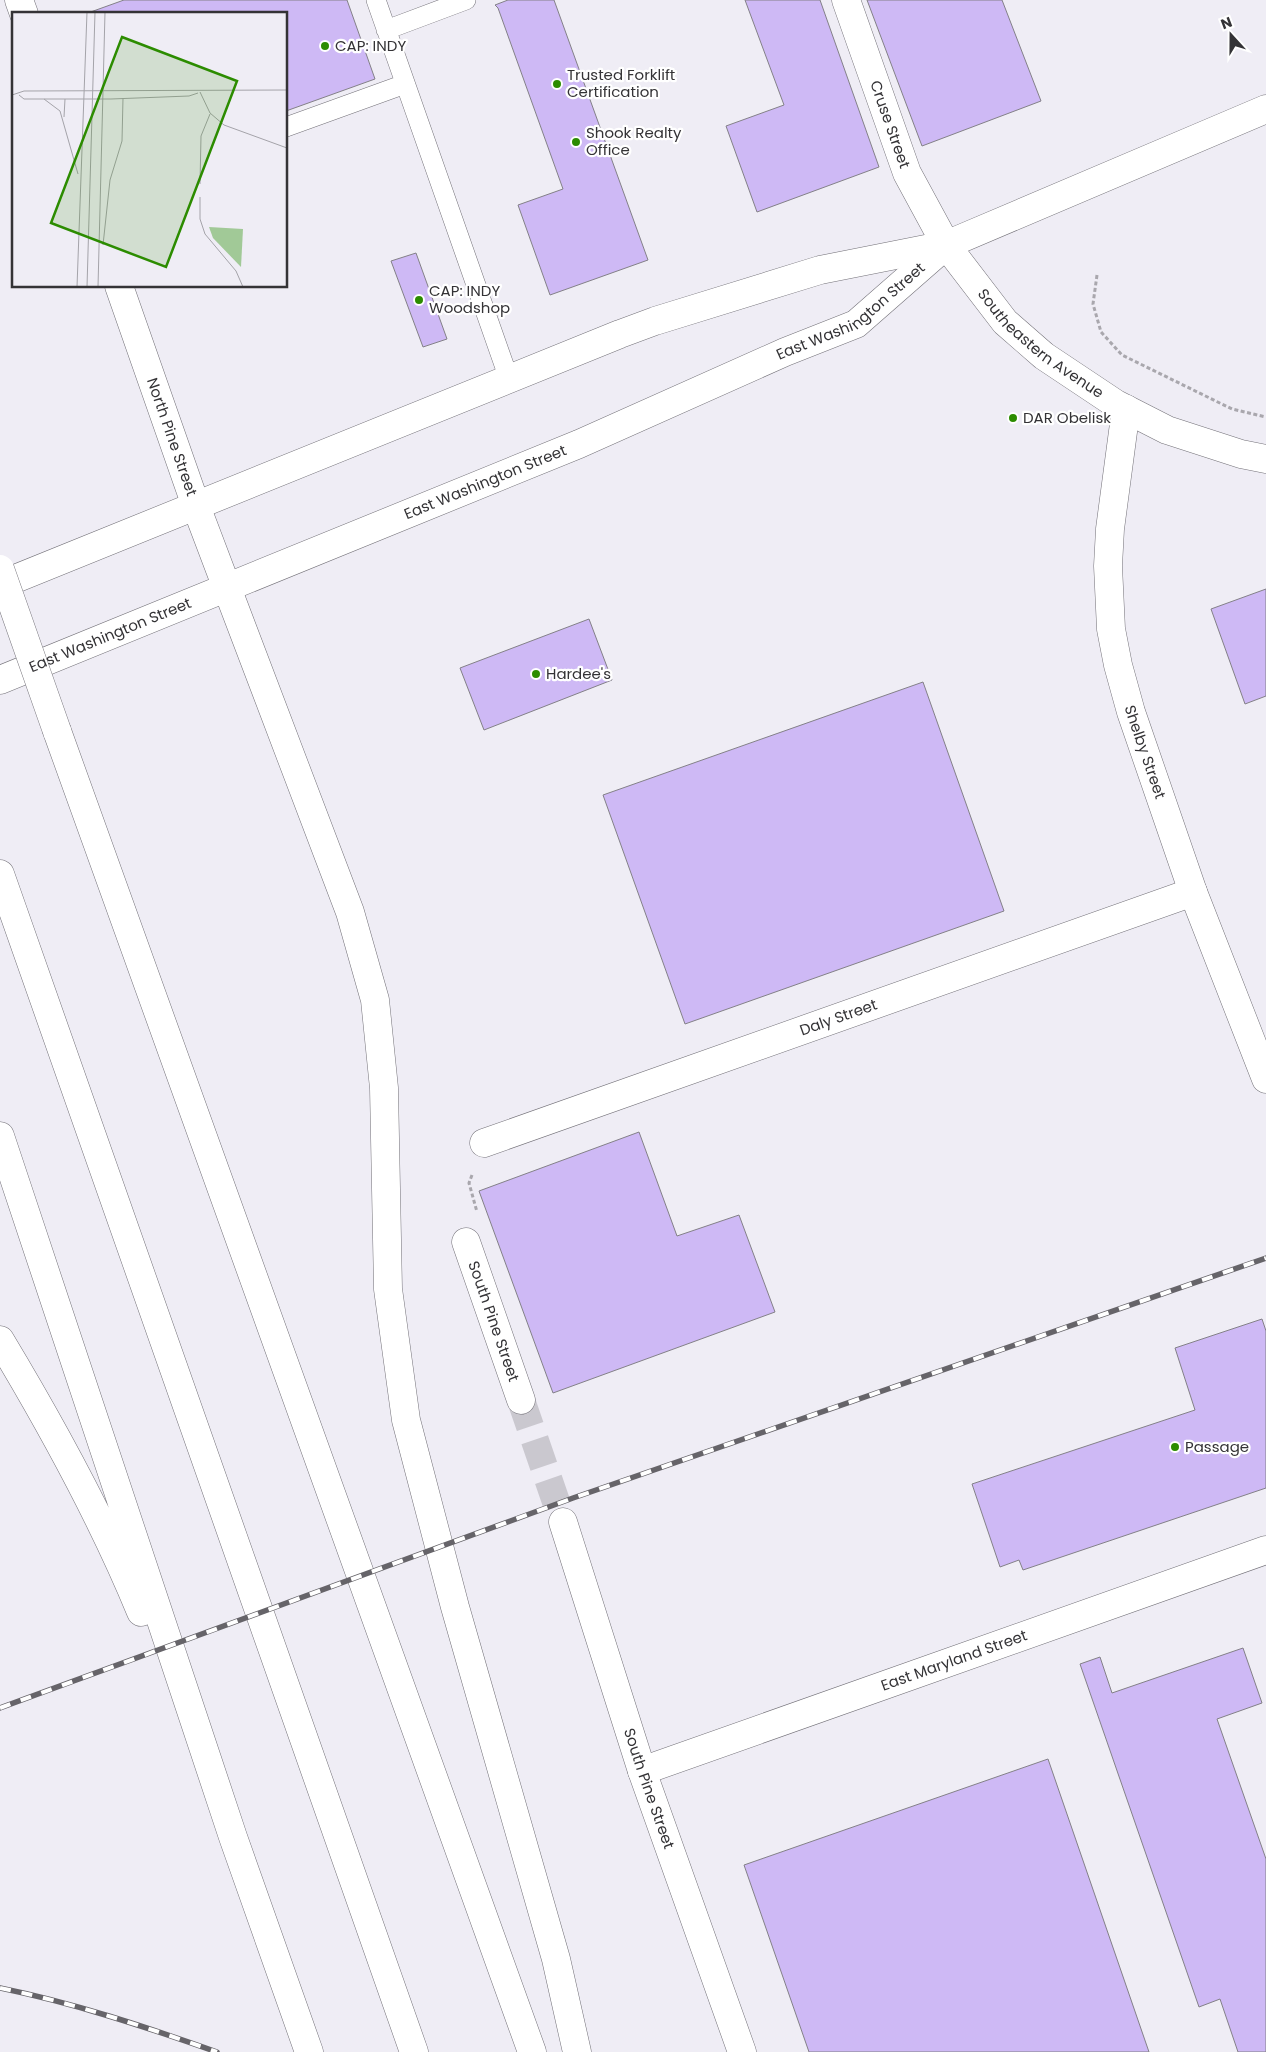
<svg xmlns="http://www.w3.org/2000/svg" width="1266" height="2052" viewBox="0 0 1266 2052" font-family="Poppins,sans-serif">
	<rect width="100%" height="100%" fill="#efedf5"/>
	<path fill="#ceb9f5" stroke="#838087" d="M 124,0 L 347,0 L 375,79 L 286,111 L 286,14 L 85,14 Z
		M 508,0 L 554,0 L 648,260 L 550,295 L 518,205 L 563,189 L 498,8 L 495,5 Z
		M 745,0 L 820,0 L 879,167 L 757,212 L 726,126 L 784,105 Z
		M 867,0 L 1002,0 L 1041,101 L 922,146 Z
		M 416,253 L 447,339 L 423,347 L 391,261 Z
		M 1266,589 L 1266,696 L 1245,704 L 1211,609 Z
		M 589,619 L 612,680 L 484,730 L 460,668 Z
		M 923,682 L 1004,911 L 685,1024 L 603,795 Z
		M 639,1132 L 677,1236 L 739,1215 L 775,1312 L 553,1393 L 479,1191 Z
		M 1262,1319 L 1266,1331 L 1266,1488 L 1023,1570 L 1019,1560 L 1000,1567 L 972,1484 L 1195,1410 L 1175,1348 Z
		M 1243,1648 L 1262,1703 L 1217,1719 L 1266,1859 L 1266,2052 L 1238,2052 L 1220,1999 L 1199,2007 L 1080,1664 L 1100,1657 L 1112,1693 Z
		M 1048,1759 L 1149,2052 L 809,2052 L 744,1865 Z"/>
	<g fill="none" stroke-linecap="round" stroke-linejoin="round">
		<path stroke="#cac8cf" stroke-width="28" stroke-dasharray="28 14" stroke-linecap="butt" d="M 521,1400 L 563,1522"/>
		<defs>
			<path id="lane" d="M 376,0 L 509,379
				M 386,30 L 466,0
				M 286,127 L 405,84"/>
			<g id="street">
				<path id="s1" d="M 846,0 L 907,173 L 946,245"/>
				<path id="s2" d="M 484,1143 L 1193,892"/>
				<path id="s3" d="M 466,1242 L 521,1400"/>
				<path id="s4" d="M 563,1522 L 642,1771 L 742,2052"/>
				<path id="s5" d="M 642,1771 L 1266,1550"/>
			</g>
			<g id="secondary">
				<path d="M 19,0 L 24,14"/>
				<path id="s6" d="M 119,286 L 196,506 L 227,588"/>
				<path id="s7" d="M 1126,409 L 1110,529 L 1108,566 L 1111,629 L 1118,665 L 1131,712 L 1193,892 L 1266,1079"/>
			</g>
			<g id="primary">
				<path id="s8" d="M 946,245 L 1005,322 L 1044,356 L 1116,404 L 1167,430 L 1241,454 L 1266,459"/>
				<path d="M 0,585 L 620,334 L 655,321 L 820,270 L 946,245 L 1266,109"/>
				<path id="s9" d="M 0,680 L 579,444 L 785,352 L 856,324 L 945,246"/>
			</g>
			<path id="highway" d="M 227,588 L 350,912 L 375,1000 L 384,1088 L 388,1289 L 406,1420 L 455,1607 L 556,1959 L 577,2052
				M 57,731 L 532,2052
				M 0,874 L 414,2052
				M 0,1136 L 233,1837 L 309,2052
				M 0,1340 C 53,1428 102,1517 141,1612"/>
		</defs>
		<use href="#lane" stroke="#737178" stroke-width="20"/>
		<use href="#street" stroke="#737178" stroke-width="29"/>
		<use href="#secondary" stroke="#737178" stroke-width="29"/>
		<use href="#primary" stroke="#737178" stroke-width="29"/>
		<use href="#highway" stroke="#737178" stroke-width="29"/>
		<path stroke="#a9a7ad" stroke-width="3" stroke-dasharray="4 2.5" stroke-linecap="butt" d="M 1097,275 L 1093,304 L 1101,332 L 1122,355 L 1232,409 L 1266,417
			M 472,1175 L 469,1183 L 477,1212"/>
		<use href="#lane" stroke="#fff" stroke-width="19"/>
		<use href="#street" stroke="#fff" stroke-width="28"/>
		<use href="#secondary" stroke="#fff" stroke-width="28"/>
		<use href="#primary" stroke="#fff" stroke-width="28"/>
		<use href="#highway" stroke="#fff" stroke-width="28"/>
		<defs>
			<path id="rail" d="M 0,1708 L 573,1498 L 1266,1258
				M 0,1988 C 74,2003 146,2027 217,2052"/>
		</defs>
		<use href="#rail" stroke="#666469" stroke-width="5.5"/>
		<use href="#rail" stroke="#fff" stroke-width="4" stroke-dasharray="11" stroke-linecap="butt"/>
		<defs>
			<path id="highway-bridge" d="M 0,569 L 57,731"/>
		</defs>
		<use href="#highway-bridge" stroke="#737178" stroke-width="29" stroke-linecap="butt"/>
		<use href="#highway-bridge" stroke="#fff" stroke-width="28"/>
	</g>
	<g fill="#2c8c00" stroke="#fff" stroke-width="2">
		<circle cx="325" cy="46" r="5"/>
		<circle cx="557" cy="84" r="5"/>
		<circle cx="576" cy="142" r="5"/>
		<circle cx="419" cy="300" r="5"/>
		<circle cx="1013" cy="418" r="5"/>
		<circle cx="536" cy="674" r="5"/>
		<circle cx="1175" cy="1447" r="5"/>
	</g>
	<g text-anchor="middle" stroke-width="4.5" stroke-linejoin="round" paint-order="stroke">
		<g font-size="15" fill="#343336" stroke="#fff" text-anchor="start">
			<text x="335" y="51">CAP: INDY</text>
			<text x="567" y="80">Trusted Forklift<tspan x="567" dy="17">Certification</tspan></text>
			<text x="586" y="138">Shook Realty<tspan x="586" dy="17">Office</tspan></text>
			<text x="429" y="296">CAP: INDY<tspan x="429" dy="17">Woodshop</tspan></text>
			<text x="1023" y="423">DAR Obelisk</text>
			<text x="546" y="679">Hardee's</text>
			<text x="1185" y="1452">Passage</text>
		</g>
		<g font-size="15" fill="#343336" stroke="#fff">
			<text dy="5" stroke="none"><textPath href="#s1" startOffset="132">Cruse Street</textPath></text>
			<text dy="5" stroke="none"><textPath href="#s9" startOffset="929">East Washington Street</textPath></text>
			<text dy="5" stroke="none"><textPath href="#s8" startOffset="138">Southeastern Avenue</textPath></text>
			<text dy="5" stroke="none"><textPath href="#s6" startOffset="160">North Pine Street</textPath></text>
			<text dy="5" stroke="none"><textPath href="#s9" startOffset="524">East Washington Street</textPath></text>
			<text dy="5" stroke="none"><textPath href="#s9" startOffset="119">East Washington Street</textPath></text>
			<text dy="5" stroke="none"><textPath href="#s7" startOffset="349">Shelby Street</textPath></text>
			<text dy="5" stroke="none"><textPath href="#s2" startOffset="376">Daly Street</textPath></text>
			<text dy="5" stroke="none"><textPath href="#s3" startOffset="84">South Pine Street</textPath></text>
			<text dy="5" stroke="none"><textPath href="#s5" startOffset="331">East Maryland Street</textPath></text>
			<text dy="5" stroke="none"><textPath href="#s4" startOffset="280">South Pine Street</textPath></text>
		</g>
	</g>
	<g transform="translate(12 12)">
		<rect width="275" height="275" fill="#efedf5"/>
		<path d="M 197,215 L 231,217 L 229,255 L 201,226 Z" fill="#a1c997"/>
		<path fill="none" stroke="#a4a3a9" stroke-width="1" d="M 188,80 L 198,101 L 212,113 L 275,136M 0,83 L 12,79 L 275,78M 7,83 L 12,87 L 99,87 L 177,84 L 186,81M 32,87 L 48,99 L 66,162M 52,105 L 53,87M 188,172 L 189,124 L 198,102M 188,185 L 188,207 L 193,222 L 224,259 L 231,275M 91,233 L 98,168 L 110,129 L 111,86M 65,275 L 75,0M 75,275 L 83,0M 86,275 L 93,0"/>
		<path fill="#2c8c00" fill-opacity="0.15" stroke="#2c8c00" stroke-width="2.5" d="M 110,25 L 225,69 L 154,255 L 39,211 Z"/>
		<rect width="275" height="275" fill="none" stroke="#343336" stroke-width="2.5"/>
	</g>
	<g transform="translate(1231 35) rotate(339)" stroke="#ffffff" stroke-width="4" paint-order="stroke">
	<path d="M0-4L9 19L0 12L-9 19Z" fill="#343336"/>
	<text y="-8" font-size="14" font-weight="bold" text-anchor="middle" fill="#343336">N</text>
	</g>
</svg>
